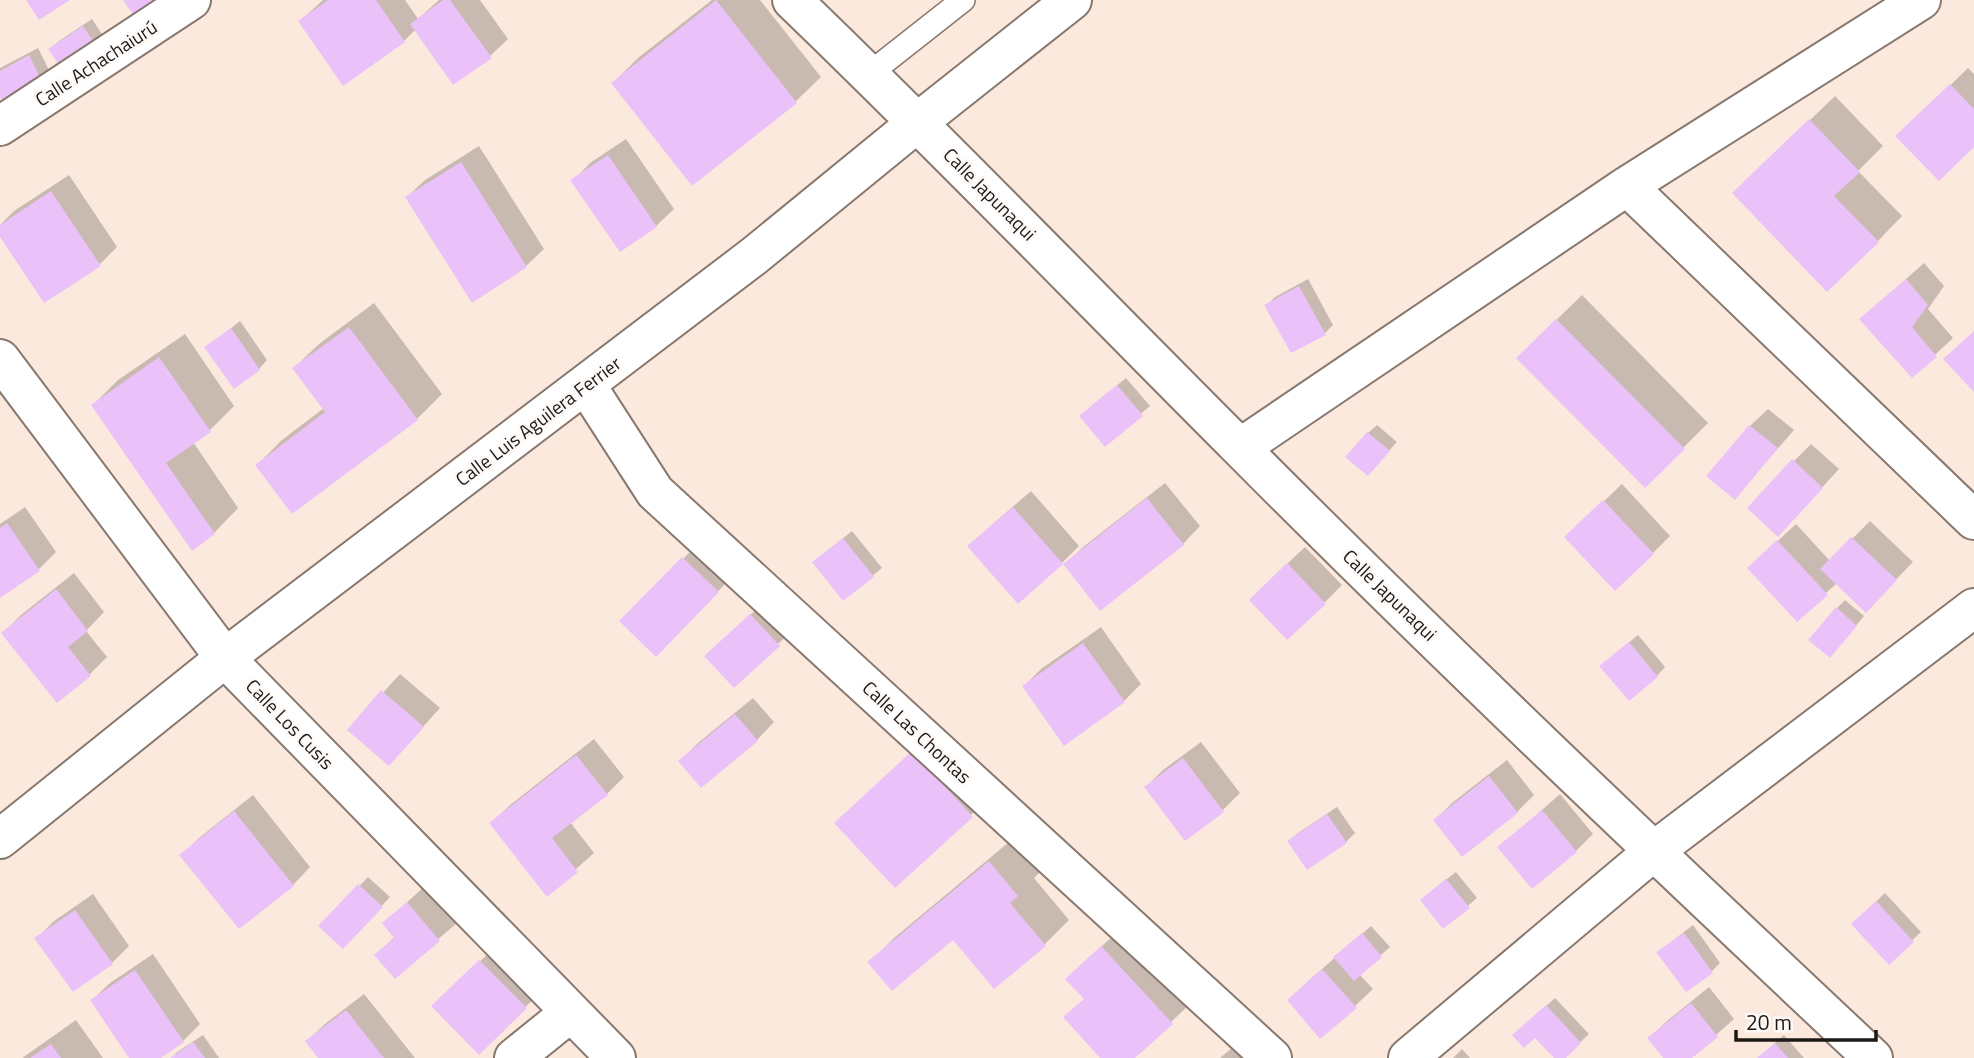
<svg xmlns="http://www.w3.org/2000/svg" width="1974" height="1058" viewBox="0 0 1974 1058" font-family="'Titillium Web',sans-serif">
	<rect width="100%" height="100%" fill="#fbe9dd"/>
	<path fill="#0003" d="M 323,0 L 405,0 L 418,19 L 439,0 L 480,0 L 508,39 L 490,56 L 416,29 L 404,41 L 300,21 Z
		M 712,0 L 760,0 L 821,77 L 796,101 L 692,183 L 613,83 L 638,58 Z
		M 92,19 L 106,40 L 50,49 L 59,41 Z
		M 38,48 L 51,74 L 0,93 L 0,68 Z
		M 1968,68 L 1974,74 L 1974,144 L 1898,136 Z
		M 1835,96 L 1883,146 L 1858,171 L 1902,216 L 1878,241 L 1759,169 Z
		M 626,139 L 674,209 L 656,226 L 573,181 L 590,163 Z
		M 479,146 L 544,249 L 526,266 L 472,300 L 407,197 L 425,180 Z
		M 69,175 L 117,247 L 100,264 L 0,234 L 0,225 L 14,211 Z
		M 1924,263 L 1944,286 L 1928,309 L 1953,338 L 1912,376 L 1861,319 Z
		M 1308,279 L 1333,325 L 1325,333 L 1266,306 L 1275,297 Z
		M 1582,295 L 1708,423 L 1645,486 L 1543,333 Z
		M 374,303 L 442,394 L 417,419 L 292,512 L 257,465 L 282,440 L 324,408 L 294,368 L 319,344 Z
		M 240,321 L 267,360 L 259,369 L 207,347 Z
		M 185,334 L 234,406 L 209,431 L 193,442 L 238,508 L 214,533 L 93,405 L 118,380 Z
		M 1126,378 L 1150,406 L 1105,444 L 1090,407 Z
		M 1768,409 L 1794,430 L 1735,497 L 1750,426 Z
		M 1377,425 L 1397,442 L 1376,465 L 1368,433 Z
		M 1811,444 L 1839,469 L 1795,517 L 1794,461 Z
		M 1165,483 L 1200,526 L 1183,544 L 1066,564 L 1083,547 Z
		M 1622,484 L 1670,536 L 1653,553 L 1584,520 Z
		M 1031,491 L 1079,546 L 1062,563 L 987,529 Z
		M 25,507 L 56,552 L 39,569 L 0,596 L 0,524 Z
		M 1870,521 L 1913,562 L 1883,593 L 1837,583 L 1826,593 L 1767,551 L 1796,524 L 1830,561 Z
		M 852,531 L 882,568 L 843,599 L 814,562 Z
		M 701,541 L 735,574 L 656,654 L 621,621 Z
		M 1305,547 L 1342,585 L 1324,603 L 1268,582 Z
		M 74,573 L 104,612 L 86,631 L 107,657 L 90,674 L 57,700 L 3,633 L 21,615 Z
		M 769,598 L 796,627 L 734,686 L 724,639 Z
		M 1845,600 L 1864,616 L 1838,647 L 1837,608 Z
		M 1101,627 L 1141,684 L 1124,701 L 1024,686 L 1041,669 Z
		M 1638,635 L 1665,667 L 1657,676 L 1610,658 Z
		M 400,674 L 440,708 L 389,764 L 349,730 Z
		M 753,698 L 774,722 L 757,740 L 680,761 L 698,743 Z
		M 930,735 L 989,798 L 895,886 Z
		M 594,739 L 624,777 L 607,794 L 570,822 L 594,853 L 548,894 L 491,823 L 509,806 Z
		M 1201,742 L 1240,793 L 1223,810 L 1146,787 L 1163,770 Z
		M 1507,760 L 1534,795 L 1517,812 L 1435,820 L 1452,803 Z
		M 1560,794 L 1593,834 L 1576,851 L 1500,847 Z
		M 253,795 L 310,867 L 293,885 L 182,855 L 199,838 Z
		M 1337,807 L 1355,833 L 1346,842 L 1290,841 L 1298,833 Z
		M 1015,837 L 1042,870 L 1034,878 L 1069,920 L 1044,945 L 953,938 L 870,962 L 894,938 Z
		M 1456,872 L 1477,898 L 1443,927 L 1430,892 Z
		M 368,877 L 390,897 L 343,947 L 321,926 Z
		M 425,886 L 457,923 L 395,976 L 377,955 L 395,936 L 384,923 Z
		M 1885,893 L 1921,932 L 1889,962 L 1862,915 Z
		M 93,894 L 129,946 L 112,963 L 37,938 L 54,921 Z
		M 1693,925 L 1720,963 L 1711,972 L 1658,952 Z
		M 1371,926 L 1390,947 L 1359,974 L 1373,989 L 1355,1006 L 1306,983 Z
		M 1119,930 L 1189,1005 L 1133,1058 L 1102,1058 L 1085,998 L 1085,962 Z
		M 498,944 L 543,990 L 479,1052 L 434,1006 Z
		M 153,954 L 200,1024 L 183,1041 L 157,1058 L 131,1058 L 92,1000 L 110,983 Z
		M 1709,987 L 1734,1019 L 1690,1058 L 1665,1058 L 1649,1038 L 1667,1021 Z
		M 364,994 L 415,1058 L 320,1058 L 307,1041 L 325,1024 Z
		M 1555,998 L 1589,1034 L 1563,1058 L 1556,1058 L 1535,1035 L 1523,1027 Z
		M 76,1020 L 103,1058 L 23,1058 L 25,1056 Z
		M 203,1035 L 219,1058 L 172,1058 L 177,1052 Z
		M 1784,1035 L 1804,1058 L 1758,1058 Z
		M 1240,1041 L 1256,1058 L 1220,1058 Z
		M 1462,1049 L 1470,1058 L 1453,1058 Z"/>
	<path fill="#ebc1fa" d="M 26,0 L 70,0 L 39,20 Z
		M 123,0 L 166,0 L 136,19 Z
		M 328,0 L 376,0 L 405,42 L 343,86 L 298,21 Z
		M 443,0 L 450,0 L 492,58 L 453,85 L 410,24 Z
		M 716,0 L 797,103 L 692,186 L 611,83 Z
		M 83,26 L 99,50 L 64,72 L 48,49 Z
		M 29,55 L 43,84 L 4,105 L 0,97 L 0,71 Z
		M 1950,84 L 1974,109 L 1974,147 L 1939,181 L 1895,136 Z
		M 1809,119 L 1860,172 L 1834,196 L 1879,242 L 1827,292 L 1732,193 Z
		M 608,155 L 657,227 L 620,252 L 570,180 Z
		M 461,162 L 527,267 L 472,303 L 405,197 Z
		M 51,191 L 101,266 L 44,303 L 0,237 L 0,225 Z
		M 1906,279 L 1928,305 L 1912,327 L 1937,357 L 1912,378 L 1859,319 Z
		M 1299,286 L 1326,335 L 1291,353 L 1264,305 Z
		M 1556,319 L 1685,449 L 1645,488 L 1516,358 Z
		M 349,327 L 418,420 L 292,514 L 255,465 L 325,412 L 292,368 Z
		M 231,328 L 260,370 L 234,389 L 204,347 Z
		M 1974,331 L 1974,392 L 1943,359 Z
		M 159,357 L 211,432 L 166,463 L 215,534 L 192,551 L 91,405 Z
		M 1117,385 L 1143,416 L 1105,447 L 1079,416 Z
		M 1749,425 L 1778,448 L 1735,500 L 1706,476 Z
		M 1367,432 L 1390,451 L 1368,476 L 1345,457 Z
		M 1792,459 L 1823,488 L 1778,537 L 1747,508 Z
		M 1147,498 L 1184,545 L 1100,611 L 1063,564 L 1018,604 L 967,546 L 1013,507 L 1063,564 Z
		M 1603,500 L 1654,554 L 1615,591 L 1564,537 Z
		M 7,523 L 40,571 L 0,598 L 0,528 Z
		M 1851,537 L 1897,580 L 1866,613 L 1820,569 Z
		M 843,538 L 874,577 L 843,601 L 812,562 Z
		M 1777,540 L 1828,595 L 1797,622 L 1747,568 Z
		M 682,557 L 719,592 L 656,657 L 619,621 Z
		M 1287,563 L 1326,604 L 1287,640 L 1249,600 Z
		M 56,589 L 88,631 L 68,647 L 91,676 L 57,703 L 1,633 Z
		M 1836,607 L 1857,626 L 1830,658 L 1808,640 Z
		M 750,614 L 780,646 L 734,688 L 704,656 Z
		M 1629,642 L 1658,677 L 1629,701 L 1599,666 Z
		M 1083,643 L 1125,702 L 1064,746 L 1022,686 Z
		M 381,690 L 424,727 L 389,766 L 347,730 Z
		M 735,714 L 758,741 L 701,788 L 678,761 Z
		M 912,751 L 973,817 L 895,888 L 834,823 Z
		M 576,755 L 608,795 L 552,838 L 578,872 L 547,897 L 489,823 Z
		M 1183,758 L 1224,812 L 1185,841 L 1144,787 Z
		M 1489,776 L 1518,813 L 1462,857 L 1433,820 Z
		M 1542,810 L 1577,852 L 1532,889 L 1497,847 Z
		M 234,811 L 294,886 L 239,929 L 179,855 Z
		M 1327,814 L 1347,843 L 1307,870 L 1287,841 Z
		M 989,861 L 1018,896 L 1010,903 L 1046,946 L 994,989 L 953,940 L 892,991 L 867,962 Z
		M 1446,879 L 1470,908 L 1443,929 L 1420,900 Z
		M 358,884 L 383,907 L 343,949 L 318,926 Z
		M 1876,901 L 1914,942 L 1889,965 L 1851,924 Z
		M 407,902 L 440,941 L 395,979 L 374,955 L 394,938 L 382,923 Z
		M 75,910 L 113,964 L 73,992 L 34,938 Z
		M 1362,933 L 1382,957 L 1354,981 L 1333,957 Z
		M 1684,933 L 1713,973 L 1686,992 L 1656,952 Z
		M 1101,946 L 1173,1024 L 1135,1058 L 1100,1058 L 1063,1017 L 1084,999 L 1065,979 Z
		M 479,960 L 527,1008 L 479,1055 L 431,1006 Z
		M 1322,969 L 1357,1008 L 1320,1039 L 1287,1000 Z
		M 135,970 L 184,1042 L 161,1058 L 129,1058 L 90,1000 Z
		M 1691,1003 L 1718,1037 L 1692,1058 L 1663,1058 L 1647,1038 Z
		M 1546,1005 L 1581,1043 L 1566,1058 L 1554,1058 L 1535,1038 L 1524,1048 L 1512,1035 Z
		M 346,1010 L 384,1058 L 318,1058 L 305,1041 Z
		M 193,1042 L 205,1058 L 170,1058 Z
		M 1775,1043 L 1788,1058 L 1757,1058 Z
		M 51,1044 L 61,1058 L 30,1058 Z"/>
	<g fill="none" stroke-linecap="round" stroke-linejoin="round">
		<defs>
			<path id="service" d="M 869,74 L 963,0"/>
			<path id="minor" d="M 792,0 C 944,146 1089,297 1238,446 C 1445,654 1659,857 1873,1058
				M 0,126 L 191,0
				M 1627,186 L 1974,520
				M 0,359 L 225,658 L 616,1058
				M 586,385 L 655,492 L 1272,1058
				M 1240,448 L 1627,186 L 1921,0
				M 514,1058 L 571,1012
				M 1408,1058 L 1654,851 L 1974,608"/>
			<path id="tertiary" d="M 0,839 L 225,658 L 754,256 L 918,122 L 1072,0"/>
		</defs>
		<use href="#service" stroke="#88786e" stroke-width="26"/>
		<use href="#minor" stroke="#88786e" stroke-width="42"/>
		<use href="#tertiary" stroke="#88786e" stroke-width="42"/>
		<use href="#service" stroke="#fff" stroke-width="23"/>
		<use href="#minor" stroke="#fff" stroke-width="38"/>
		<use href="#tertiary" stroke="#fff" stroke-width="38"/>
	</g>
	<g text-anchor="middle" stroke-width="5" stroke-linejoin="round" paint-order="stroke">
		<g font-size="19" fill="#1f1915" stroke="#fdf9f7">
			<text transform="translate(96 63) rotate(-33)" y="7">Calle Achachaiurú</text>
			<text transform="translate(990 194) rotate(45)" y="7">Calle Japunaqui</text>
			<text transform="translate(538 421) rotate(-37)" y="7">Calle Luis Aguilera Ferrier</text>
			<text transform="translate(1390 595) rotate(44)" y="7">Calle Japunaqui</text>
			<text transform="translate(290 724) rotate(46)" y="7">Calle Los Cusis</text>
			<text transform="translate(917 732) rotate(43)" y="7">Calle Las Chontas</text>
		</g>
	</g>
	<path d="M1736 1030v10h140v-10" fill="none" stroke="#1f1915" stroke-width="3.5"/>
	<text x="1746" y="1030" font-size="21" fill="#1f1915" stroke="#fdf9f7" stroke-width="5" paint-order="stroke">20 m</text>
</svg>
